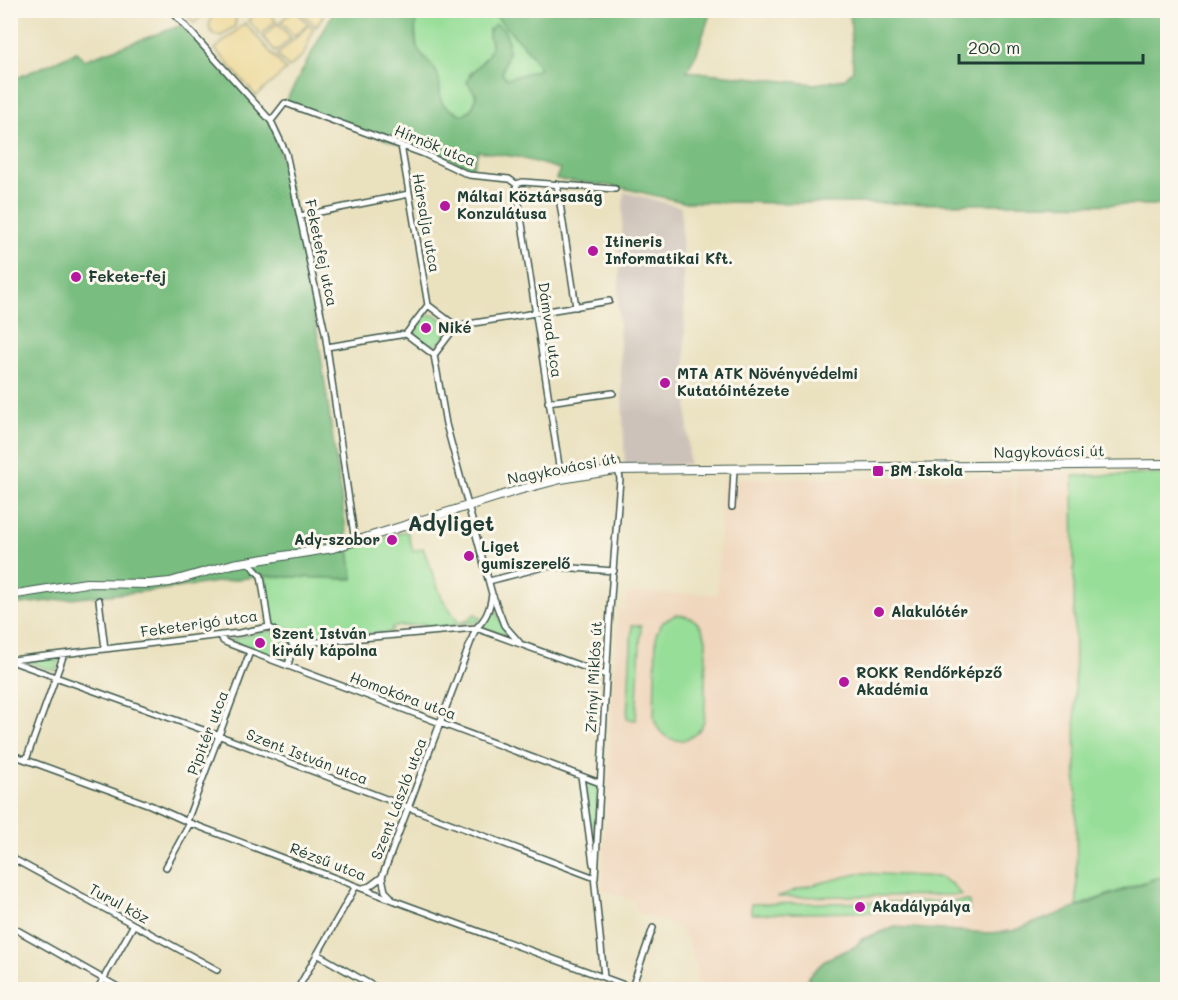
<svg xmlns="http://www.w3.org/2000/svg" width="1178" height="1000" viewBox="0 0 1178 1000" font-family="Mali,sans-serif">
	<rect width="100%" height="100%" fill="#fbf7ec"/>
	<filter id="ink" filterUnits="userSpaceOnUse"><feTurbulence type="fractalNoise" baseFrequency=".0167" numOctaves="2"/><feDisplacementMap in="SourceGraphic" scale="12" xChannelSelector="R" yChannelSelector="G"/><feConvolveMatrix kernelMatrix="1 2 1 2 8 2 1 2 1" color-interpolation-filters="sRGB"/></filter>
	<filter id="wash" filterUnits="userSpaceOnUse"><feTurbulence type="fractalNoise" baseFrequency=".008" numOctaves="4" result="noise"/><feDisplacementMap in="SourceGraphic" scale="24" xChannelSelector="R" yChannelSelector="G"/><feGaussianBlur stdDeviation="1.35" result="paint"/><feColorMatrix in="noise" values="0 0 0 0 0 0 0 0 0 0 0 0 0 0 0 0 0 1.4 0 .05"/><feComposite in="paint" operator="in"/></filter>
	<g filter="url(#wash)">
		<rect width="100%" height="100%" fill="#eae1bf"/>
		<path fill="#efd6bc" d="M 1016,472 L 1071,472 L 1072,545 L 1015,545 Z
			M 1012,477 L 1014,546 L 1072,546 L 1077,906 L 1012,931 L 855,947 L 843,953 L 809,976 L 809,989 L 716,990 L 697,982 L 696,967 L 691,949 L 680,927 L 638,912 L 633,900 L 602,890 L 618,609 L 626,609 L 627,593 L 717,594 L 722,479 Z"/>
		<path fill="#cdc2b9" d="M 624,192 L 681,207 L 689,464 L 625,467 L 618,300 Z"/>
		<path fill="#97de98" stroke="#5b8e66" stroke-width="1.5" d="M 417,11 L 491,11 L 532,55 L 540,70 L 507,79 L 502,73 L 509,51 L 489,29 C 488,36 490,37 491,43 C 493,55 476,67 469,75 C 475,92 482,104 463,115 L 448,109 L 442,104 L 436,72 L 417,48 L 415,25 Z
			M416 330a15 15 0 1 1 30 0a15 15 0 1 1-30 0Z
			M 1167,474 L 1167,989 L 809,990 L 808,976 L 827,959 L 856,946 L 861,939 L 895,927 L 993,936 L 1016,932 L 1155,878 L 1077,906 L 1073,476 Z
			M 407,531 L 413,551 L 423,548 L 442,598 L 459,623 L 468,620 L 475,614 L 481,618 L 477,622 L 427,629 L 426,624 L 392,627 L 392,632 L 295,641 L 272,624 L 265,576 L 353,579 L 349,549 Z
			M 494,609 L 508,634 L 507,635 L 482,628 Z
			M 675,615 C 693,615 702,623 706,640 C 706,659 705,678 705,697 C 705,705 705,713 704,721 C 700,733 688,742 675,740 C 663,738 656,728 654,717 L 656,634 L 663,622 Z
			M 632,625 L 641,626 L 636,720 L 627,719 Z
			M 271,630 L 289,644 L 285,662 L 229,640 Z
			M 60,657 L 55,671 L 28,662 L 29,660 Z
			M 585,782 L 598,786 L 596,827 L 590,825 Z
			M 861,873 L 940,877 L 953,885 L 961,895 L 777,897 L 804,887 Z
			M 969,901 L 969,910 L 751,914 L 751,904 Z"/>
		<path fill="#79bd80" stroke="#4c7d5a" stroke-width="1.5" d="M 334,11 L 417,11 C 416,22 413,38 418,49 C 422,57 432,63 436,71 C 448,96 426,101 463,115 C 472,110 475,106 476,95 L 467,82 C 471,69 485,63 490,51 C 495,39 482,36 495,24 C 516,32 507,56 502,73 L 507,79 L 540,69 L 532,55 L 491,11 L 711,11 L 697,53 L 687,71 L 815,84 L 844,79 L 853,70 L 850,11 L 1167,11 L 1167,205 L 683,202 L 619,187 L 556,179 L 560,169 L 517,157 L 478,151 L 472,170 L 439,153 L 401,145 L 285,103 Z
			M 182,25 L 271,121 L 292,198 L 319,342 L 353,579 L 261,576 L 167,589 L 11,605 L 10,81 L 77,52 L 84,60 Z
			M 1167,877 L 1167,989 L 809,989 L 809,976 L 827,959 L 855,947 L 862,940 L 895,927 L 990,933 L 1012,931 L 1157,878 Z"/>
		<path fill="#eeda9e" stroke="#868c69" stroke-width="1.5" d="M 267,10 L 276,21 L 261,35 L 248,20 L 259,11 Z
			M 183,11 L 208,11 L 194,23 Z
			M 219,11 L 232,11 L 236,17 L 235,26 L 221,36 L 214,35 L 209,28 L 211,18 Z
			M 293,11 L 296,11 L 308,23 L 294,36 L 281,21 Z
			M 301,11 L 326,11 L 316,27 Z
			M 245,23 L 286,70 L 256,96 L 215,49 Z
			M 278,23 L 291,38 L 276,52 L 263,37 Z
			M 309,25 L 313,30 L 304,54 L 289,68 L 277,55 Z"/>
	</g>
	<g filter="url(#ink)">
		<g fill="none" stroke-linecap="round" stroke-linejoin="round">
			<defs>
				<path id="street" d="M 171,10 L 271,121 L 286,153 L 325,333 L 355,542
					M 271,121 L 285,103 L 424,154 L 469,175 L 509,179 L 516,184 L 523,182 L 615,189
					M 401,145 L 428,305
					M 516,184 L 561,479
					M 557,184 L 576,307
					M 300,216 L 409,194
					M 428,305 L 406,334 L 434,355
					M 428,305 L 456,326
					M 456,326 L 609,301
					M 327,347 L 406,334
					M 434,355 L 456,326
					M 548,402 L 613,393
					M 732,507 L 734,469
					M 248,562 L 261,576 L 269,627
					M 489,581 L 547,566 L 614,571
					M 493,596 L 504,625 L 519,642
					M 99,600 L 105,649
					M 221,635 L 223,641 L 227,643 L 600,783
					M 12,660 L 239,633 L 269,627 L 293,644 L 476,628 L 606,675
					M 11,661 L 220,736 L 595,878
					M 288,666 L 293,644
					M 10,754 L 150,805 L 190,823 L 398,902 L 638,990
					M 26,760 L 64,654
					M 581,776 L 593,864
					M 187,821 L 250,652
					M 10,857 L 217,970
					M 166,867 L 190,823
					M 594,876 L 604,977
					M 595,878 L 610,610 L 620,479 L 617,463
					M 363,888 L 370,886 L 382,877
					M 391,897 L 385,891 L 382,877 L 476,628 C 487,618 490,608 492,594 L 446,424 L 434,355
					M 10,926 L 123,990
					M 317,954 L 380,990
					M 632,987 L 653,928
					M 97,990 L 133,926
					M 297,990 L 356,886"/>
				<path id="secondary" d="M 10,595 L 86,583 L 149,584 L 170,582 L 233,564 L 333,548 L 519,490 L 561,479 L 615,470 L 1168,464"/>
			</defs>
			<use href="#street" stroke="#3d5649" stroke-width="8"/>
			<use href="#secondary" stroke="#3d5649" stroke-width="10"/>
			<use href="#street" stroke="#fff" stroke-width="5"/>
			<use href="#secondary" stroke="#fff" stroke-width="8"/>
		</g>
	</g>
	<g fill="#b5179e" stroke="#fbf7ec" stroke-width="2">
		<circle cx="445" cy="206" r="6"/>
		<circle cx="593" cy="251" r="6"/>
		<circle cx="76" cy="277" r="6"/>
		<circle cx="426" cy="328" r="6"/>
		<circle cx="665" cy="383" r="6"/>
		<rect x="872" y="465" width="12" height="12" rx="3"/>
		<circle cx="392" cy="540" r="6"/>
		<circle cx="469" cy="556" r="6"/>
		<circle cx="879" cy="612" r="6"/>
		<circle cx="260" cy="643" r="6"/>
		<circle cx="844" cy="682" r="6"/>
		<circle cx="860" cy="907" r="6"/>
	</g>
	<g text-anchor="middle" stroke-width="6" stroke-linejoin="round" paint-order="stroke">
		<g font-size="15" fill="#1f3d34" stroke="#fbf7ec">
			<text transform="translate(435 146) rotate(22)" y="5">Hírnök utca</text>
			<text transform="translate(426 223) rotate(80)" y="5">Hársalja utca</text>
			<text transform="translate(321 253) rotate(78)" y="5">Feketefej utca</text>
			<text transform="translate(550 330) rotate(82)" y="5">Dámvad utca</text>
			<text transform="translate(1049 452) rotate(-1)" y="5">Nagykovácsi út</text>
			<text transform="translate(562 469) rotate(-11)" y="5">Nagykovácsi út</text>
			<text transform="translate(199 624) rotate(-8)" y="5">Feketerigó utca</text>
			<text transform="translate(594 677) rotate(-87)" y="5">Zrínyi Miklós út</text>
			<text transform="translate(403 696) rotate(20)" y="5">Homokóra utca</text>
			<text transform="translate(208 733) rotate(-69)" y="5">Pipitér utca</text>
			<text transform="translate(307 757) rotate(21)" y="5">Szent István utca</text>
			<text transform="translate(399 799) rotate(-69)" y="5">Szent László utca</text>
			<text transform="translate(328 862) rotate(21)" y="5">Rézsű utca</text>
			<text transform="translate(119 904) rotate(29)" y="5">Turul köz</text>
		</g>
		<g font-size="15" font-weight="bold" fill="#1f3d34" stroke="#fbf7ec" text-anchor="start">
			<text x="457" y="202">Máltai Köztársaság<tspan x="457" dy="17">Konzulátusa</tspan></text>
			<text x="605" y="247">Itineris<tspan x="605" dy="17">Informatikai Kft.</tspan></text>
			<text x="88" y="282">Fekete-fej</text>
			<text x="438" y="333">Niké</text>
			<text x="677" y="379">MTA ATK Növényvédelmi<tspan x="677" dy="17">Kutatóintézete</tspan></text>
			<text x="890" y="476">BM Iskola</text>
			<text x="380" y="545" text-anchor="end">Ady-szobor</text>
			<text x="481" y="552">Liget<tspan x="481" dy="17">gumiszerelő</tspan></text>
			<text x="891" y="617">Alakulótér</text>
			<text x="272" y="639">Szent István<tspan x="272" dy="17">király kápolna</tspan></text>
			<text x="856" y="678">ROKK Rendőrképző<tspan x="856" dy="17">Akadémia</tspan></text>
			<text x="872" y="912">Akadálypálya</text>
		</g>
		<g font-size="21" font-weight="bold" fill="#1f3d34" stroke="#fbf7ec">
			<text x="451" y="531">Adyliget</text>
		</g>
	</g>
	<rect width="1178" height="1000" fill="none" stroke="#fbf7ec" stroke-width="36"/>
	<path d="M959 54v9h184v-9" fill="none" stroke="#1f3d34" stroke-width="3"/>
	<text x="968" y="54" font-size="18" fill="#1f3d34" stroke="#fbf7ec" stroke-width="4.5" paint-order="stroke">200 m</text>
</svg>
